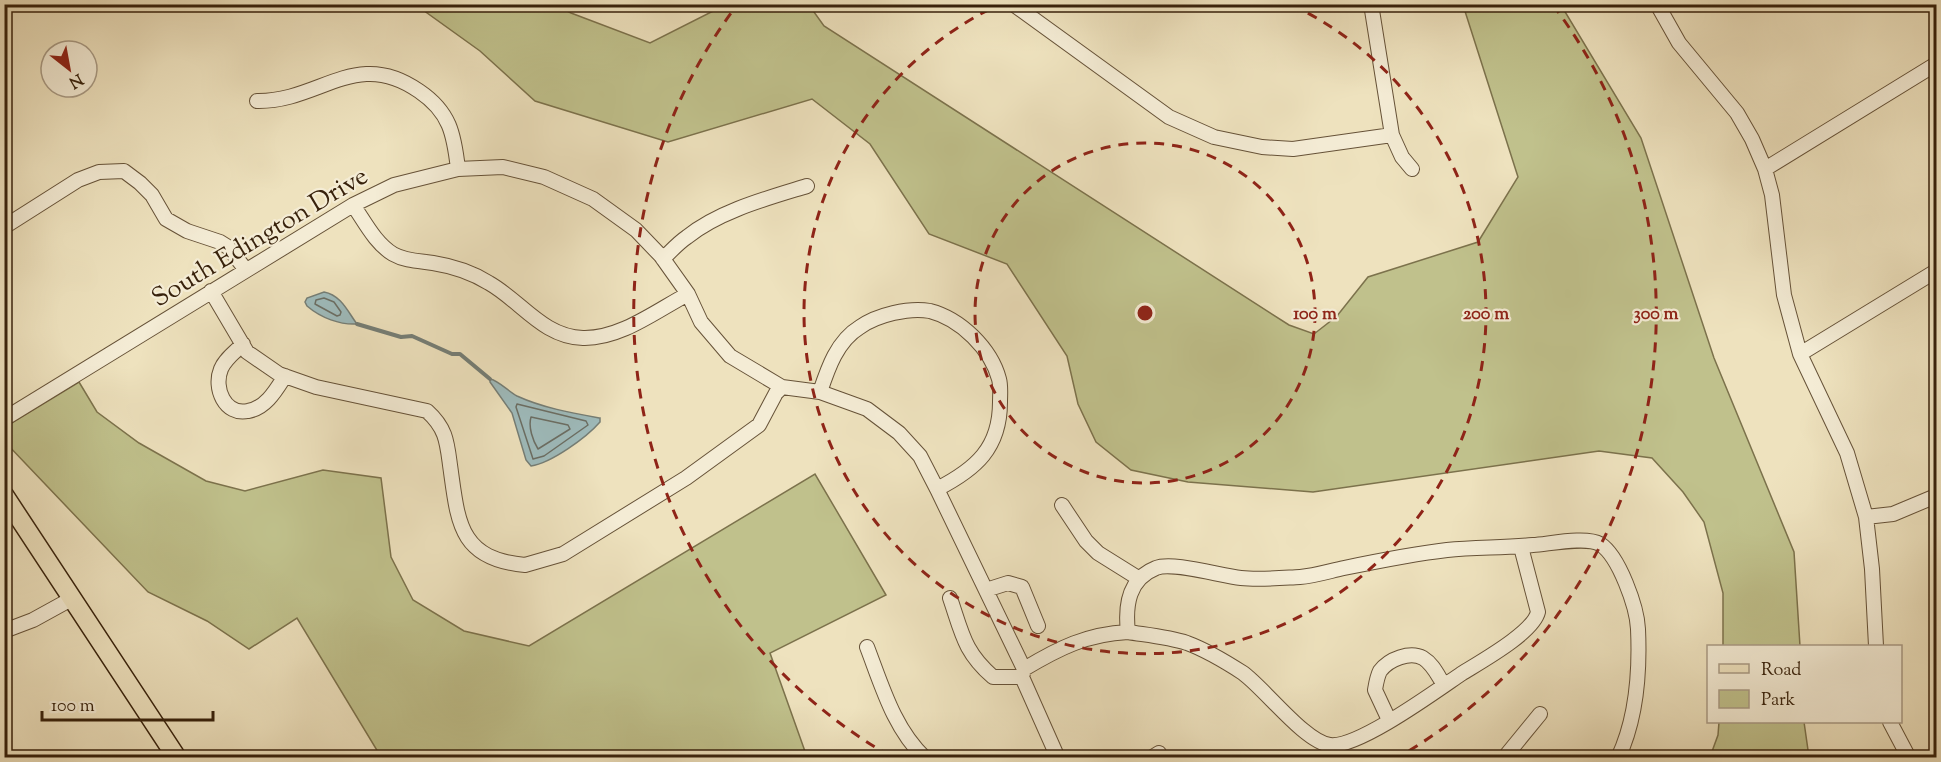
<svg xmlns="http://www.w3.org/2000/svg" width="1941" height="762" viewBox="0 0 1941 762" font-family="'Sorts Mill Goudy',serif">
	<rect width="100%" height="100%" fill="#eee2be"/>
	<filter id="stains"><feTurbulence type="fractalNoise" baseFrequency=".00333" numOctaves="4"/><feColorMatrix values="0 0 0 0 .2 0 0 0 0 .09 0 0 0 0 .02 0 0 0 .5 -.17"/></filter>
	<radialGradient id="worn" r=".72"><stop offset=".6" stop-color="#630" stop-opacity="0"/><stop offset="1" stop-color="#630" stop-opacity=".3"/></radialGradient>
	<path fill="#c0c18c" stroke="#7c724c" stroke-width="1.5" d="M 416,5 L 555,5 L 571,13 L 650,43 L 725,5 L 809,5 L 824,26 L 1289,325 L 1314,334 L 1337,316 L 1368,277 L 1478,242 L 1518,177 L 1463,5 L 1561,5 L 1641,138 L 1714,358 L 1794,552 L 1800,646 L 1723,646 L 1723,593 L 1704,522 L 1683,492 L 1652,458 L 1599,451 L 1313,492 L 1188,482 L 1131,470 L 1096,442 L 1078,404 L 1067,356 L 1007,264 L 929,234 L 870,144 L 812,99 L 668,142 L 535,101 L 480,51 Z
		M 79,382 L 97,412 L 139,443 L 206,481 L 245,491 L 323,470 L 381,478 L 391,557 L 413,600 L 464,631 L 529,646 L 815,474 L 886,595 L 770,653 L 807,757 L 381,757 L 297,618 L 249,649 L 207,621 L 148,592 L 5,442 L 5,427 Z
		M 1719,722 L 1804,722 L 1809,757 L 1710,757 L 1718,735 Z"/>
	<path fill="#9ebbbc" stroke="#757e76" stroke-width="1.5" d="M 324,292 C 341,295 348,312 357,324 C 340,325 321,318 307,306 L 305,302 L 307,298 Z
		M 490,379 C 498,380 509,392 517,396 C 543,408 572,413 600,418 L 600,422 C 586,438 551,463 531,466 L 526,460 L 512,413 L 490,382 Z"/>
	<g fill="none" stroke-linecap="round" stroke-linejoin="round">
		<path stroke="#6b6e64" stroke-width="1.5" d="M 324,298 L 334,302 L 341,312 L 340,315 L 337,316 L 315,304 L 316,300 Z
			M 517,404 L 586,421 L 588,425 L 544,456 L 533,459 L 516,407 Z
			M 531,417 L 568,425 L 570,429 L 538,449 C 533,441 528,427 531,417 Z"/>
		<path stroke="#757e76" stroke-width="4" d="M 357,324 L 401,337 L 412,336 L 452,354 L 460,354 L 490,379"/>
		<defs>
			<path id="minor" d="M 1013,4 L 1169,117 L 1214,137 L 1262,147 L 1293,149 L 1392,135
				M 1371,4 L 1392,135 L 1402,157 L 1412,169
				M 1657,4 L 1679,43 L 1737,113 L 1752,139 L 1765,169 L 1772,195 L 1784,295 L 1800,354 L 1847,453 L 1866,517 L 1872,569 L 1876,646
				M 257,101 C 320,102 356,47 419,91 C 450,112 454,134 458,169
				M 1765,169 L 1936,64
				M 353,205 C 365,222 375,243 393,254 C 405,261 420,261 433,263 C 452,266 473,273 489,283 C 521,301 543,337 583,338 C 620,339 656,311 688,294
				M 4,227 L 78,180 L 99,172 L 124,171 L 140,183 L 152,195 L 166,219 L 187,231 L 220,242 L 228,247 L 246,270
				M 663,259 C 671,251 678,243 687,237 C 719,211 768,198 807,186
				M 211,291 L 247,352 L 279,374 L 316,387 L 427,411 C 446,428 447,442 450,465 C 458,521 458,559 525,565 L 563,554 L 686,478 L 759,425 L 776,393 L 782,387
				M 243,344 C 235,352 225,359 221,369 C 213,388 225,416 248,411 C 266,408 276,390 285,376
				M 1800,354 L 1936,271
				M 820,392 C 828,368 837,341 860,327 C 877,315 909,307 930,311 C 961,319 991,349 999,379 C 1001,386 1000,395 1000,402 C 1000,448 976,469 937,489
				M 4,419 L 353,205 L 394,185 L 458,169 L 503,167 L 544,177 L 593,199 L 636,230 L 661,256 L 688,294 L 701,322 L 730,356 L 782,387 L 820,392 L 867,409 L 899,433 L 920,456 L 937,489 L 1024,669 L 1022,677 L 1058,758
				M 1062,505 L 1086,541 L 1098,553 L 1138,578
				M 1866,517 L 1893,514 L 1936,496
				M 986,590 L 1008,583 L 1022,587 L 1038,626
				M 950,598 C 962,633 964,652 993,677 L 1022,677
				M 4,631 L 33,620 L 73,598
				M 1128,632 C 1147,635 1169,637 1187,643 C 1206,650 1226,662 1243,673 C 1266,690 1305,742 1330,745 C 1358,748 1436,691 1461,674 C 1480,662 1533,633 1538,612 L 1521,547
				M 867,647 C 882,686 894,729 925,758
				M 1024,669 C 1059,648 1087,634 1128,632 C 1125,606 1128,579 1156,568 C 1172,561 1221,576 1241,578 C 1259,580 1281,578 1300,577 C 1314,576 1330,571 1344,568 C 1378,561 1412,554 1447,550 C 1475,547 1504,548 1533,545 C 1549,544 1586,536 1600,544 C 1619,556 1637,607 1638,629 C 1640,672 1637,718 1618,758
				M 1389,720 L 1375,690 C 1376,684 1377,677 1380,671 C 1389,659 1410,651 1423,658 C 1433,664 1438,676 1444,685
				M 1890,722 L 1909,758
				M 1151,758 L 1159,753
				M 1504,758 L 1540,714"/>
			<path id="major" d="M 4,495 L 177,758"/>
		</defs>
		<use href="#minor" stroke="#665238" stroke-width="16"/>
		<use href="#major" stroke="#38220c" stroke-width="21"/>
		<use href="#minor" stroke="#f4ecd5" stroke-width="14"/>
		<use href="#major" stroke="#eee2be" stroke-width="18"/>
	</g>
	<g fill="none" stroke="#8f2418" stroke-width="3" stroke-dasharray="10 8">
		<circle cx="1145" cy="313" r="170"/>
		<path d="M1292 5A341 341 0 1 1 998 5"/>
		<path d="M890 756A511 511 0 0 1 737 5M1553 5A511 511 0 0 1 1400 756"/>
	</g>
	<g text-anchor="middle" stroke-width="4.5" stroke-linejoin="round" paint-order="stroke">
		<g font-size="26" fill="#38220c" stroke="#f4ecd5">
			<text transform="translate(259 236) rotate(-31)" y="9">South Edington Drive</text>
		</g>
	</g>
	<circle cx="1145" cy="313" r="9" fill="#8f2418" stroke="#f4ecd5" stroke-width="3"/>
	<g font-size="18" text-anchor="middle" font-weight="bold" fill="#8f2418" stroke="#f4ecd5" stroke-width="4.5" stroke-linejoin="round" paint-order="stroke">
		<text x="1315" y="319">100 m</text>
		<text x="1486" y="319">200 m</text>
		<text x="1656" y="319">300 m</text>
	</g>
	<rect width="1941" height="762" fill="none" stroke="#eee2be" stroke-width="24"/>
	<rect x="6" y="6" width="1929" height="750" fill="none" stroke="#38220c" stroke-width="3"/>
	<rect x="12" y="12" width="1917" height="738" fill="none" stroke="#38220c" stroke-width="1.5"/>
	<rect x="1707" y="645" width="195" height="78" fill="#f4ecd5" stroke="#a99b85" stroke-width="1.5"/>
	<rect x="1719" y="664" width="30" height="9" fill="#eee2be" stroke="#a99b85" stroke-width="1.5"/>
	<text x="1761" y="675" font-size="18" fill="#38220c">Road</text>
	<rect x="1719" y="690" width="30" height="18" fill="#c0c18c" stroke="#a99b85" stroke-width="1.5"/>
	<text x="1761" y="705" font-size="18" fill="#38220c">Park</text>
	<g transform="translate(69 69) rotate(149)"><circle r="28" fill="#f4ecd5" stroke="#a99b85" stroke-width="1.5"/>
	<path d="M0-4.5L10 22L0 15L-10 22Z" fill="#8f2418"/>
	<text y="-9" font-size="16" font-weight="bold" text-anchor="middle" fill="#38220c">N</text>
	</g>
	<path d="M42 711v9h171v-9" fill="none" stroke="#38220c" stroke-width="3"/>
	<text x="51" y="711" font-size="18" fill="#38220c" stroke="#f4ecd5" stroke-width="4.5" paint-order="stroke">100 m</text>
	<rect width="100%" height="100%" filter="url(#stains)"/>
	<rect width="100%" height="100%" fill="url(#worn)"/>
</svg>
